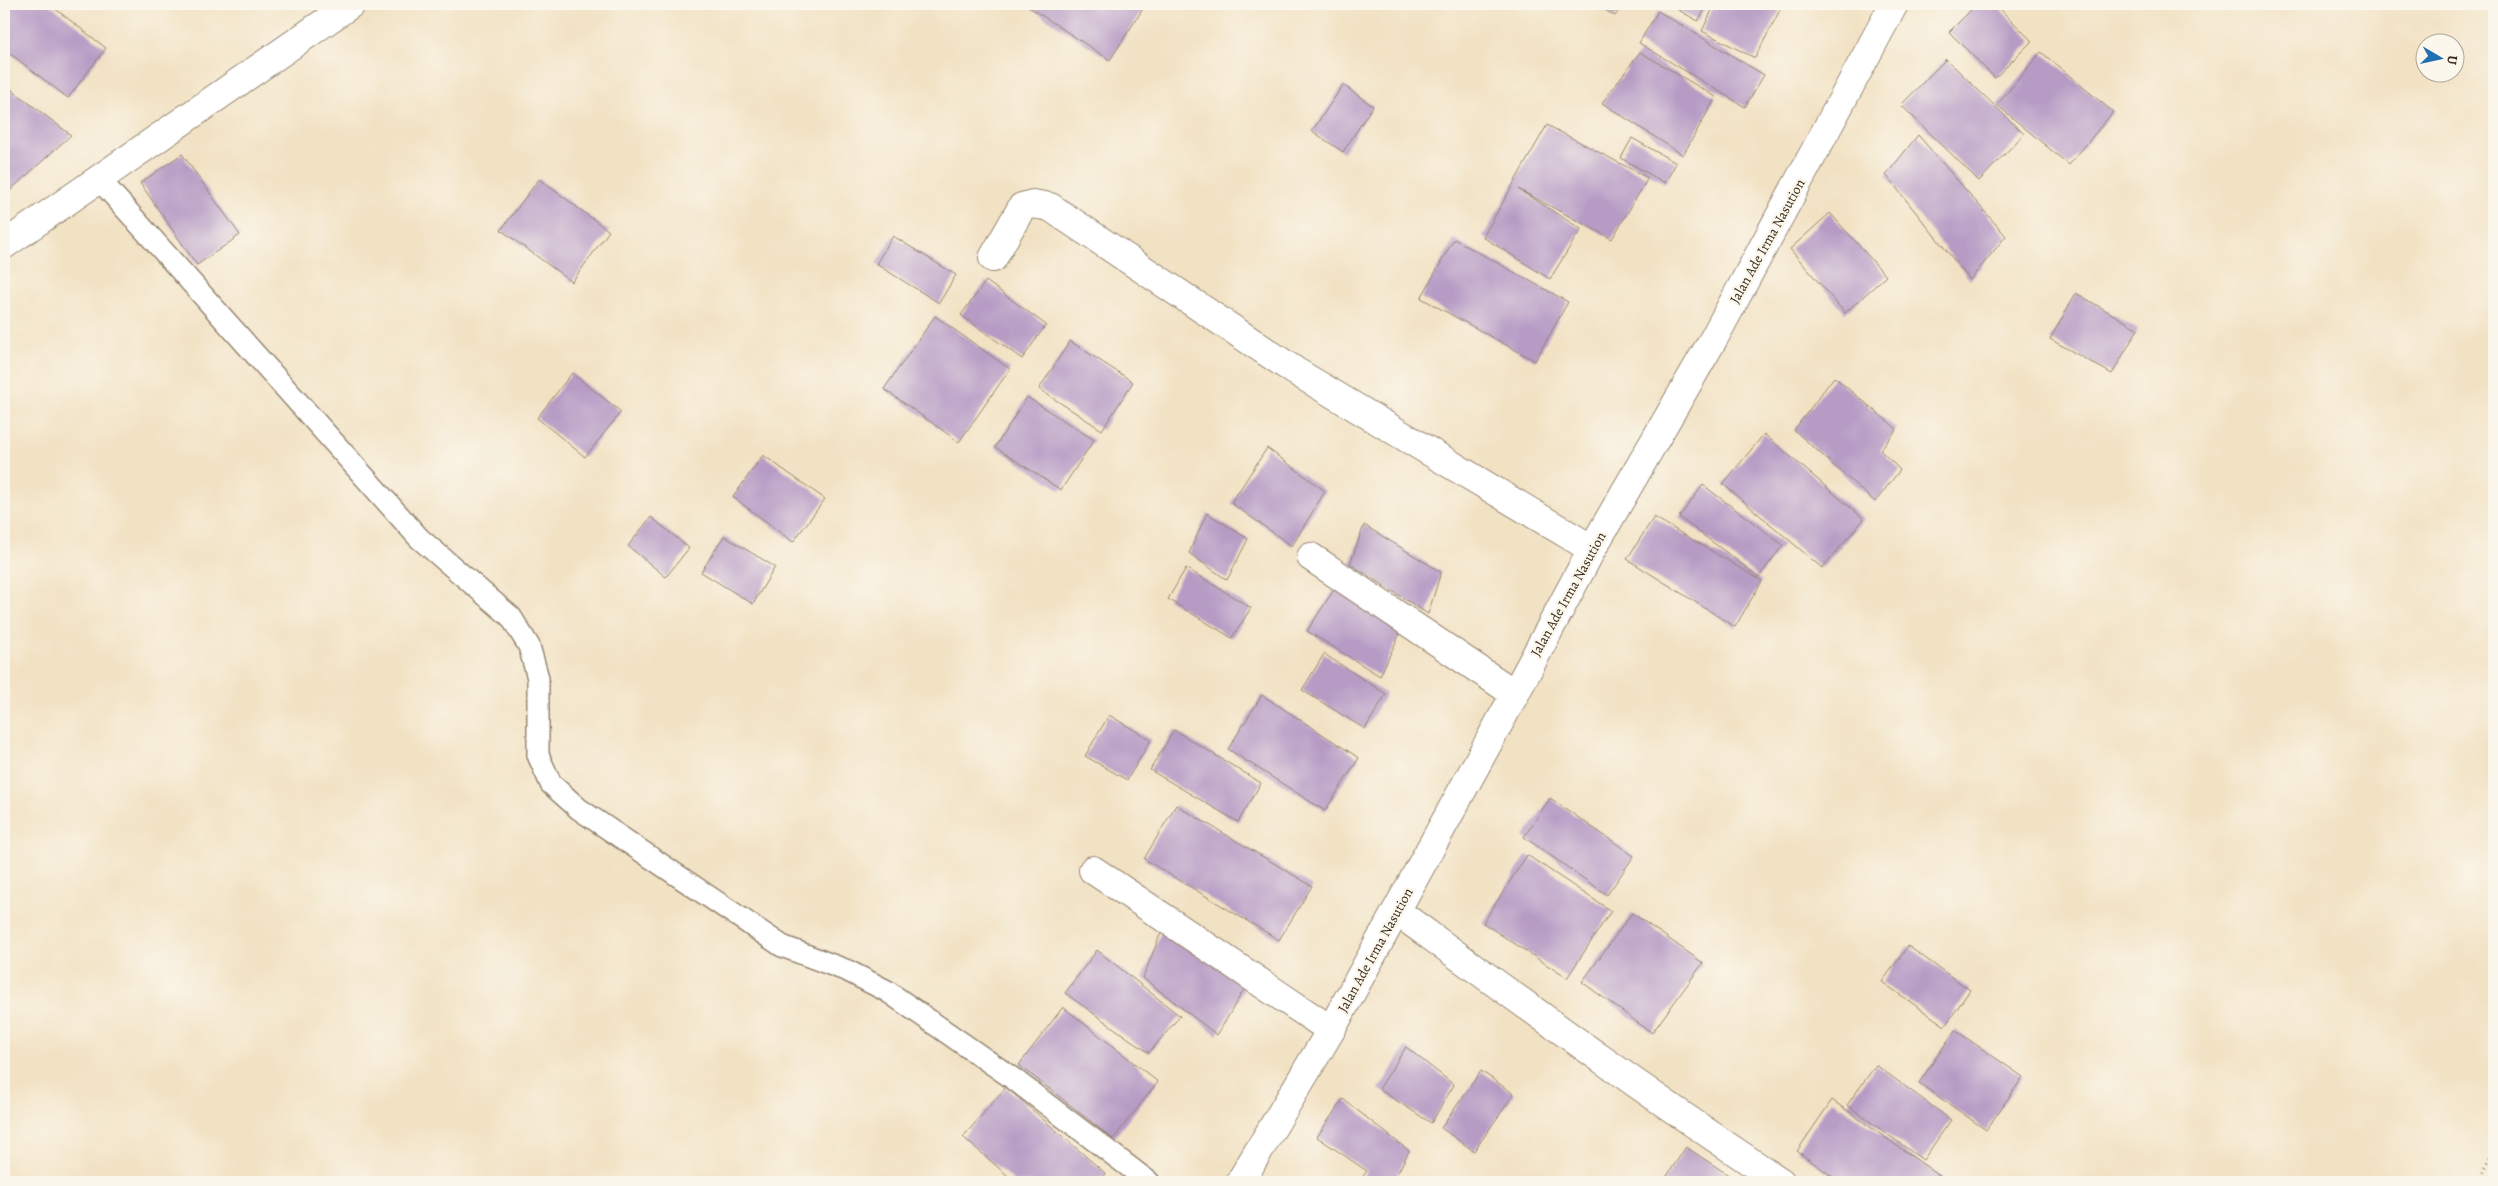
<svg xmlns="http://www.w3.org/2000/svg" width="2498" height="1186" viewBox="0 0 2498 1186" font-family="Alegreya,serif">
	<rect width="100%" height="100%" fill="#fbf7ec"/>
	<filter id="ink" filterUnits="userSpaceOnUse"><feTurbulence type="fractalNoise" baseFrequency=".02" numOctaves="2"/><feDisplacementMap in="SourceGraphic" scale="10" xChannelSelector="R" yChannelSelector="G"/><feConvolveMatrix kernelMatrix="1 2 1 2 8 2 1 2 1" color-interpolation-filters="sRGB"/></filter>
	<filter id="wash" filterUnits="userSpaceOnUse"><feTurbulence type="fractalNoise" baseFrequency=".0096" numOctaves="4" result="noise"/><feDisplacementMap in="SourceGraphic" scale="20" xChannelSelector="R" yChannelSelector="G"/><feGaussianBlur stdDeviation="1.12" result="paint"/><feColorMatrix in="noise" values="0 0 0 0 0 0 0 0 0 0 0 0 0 0 0 0 0 1.4 0 .05"/><feComposite in="paint" operator="in"/></filter>
	<g filter="url(#wash)">
		<rect width="100%" height="100%" fill="#f2e2c4"/>
		<g id="blocks">
			<path fill="#b69bc5" d="M 4,4 L 49,4 L 106,48 L 68,98 L 4,49 Z
				M 1031,4 L 1146,4 L 1110,60 L 1029,7 Z
				M 1595,4 L 1623,4 L 1615,16 Z
				M 1668,4 L 1708,4 L 1698,21 Z
				M 1715,4 L 1783,4 L 1755,58 L 1702,31 Z
				M 1977,4 L 1995,4 L 2032,41 L 1995,78 L 1949,32 Z
				M 1658,11 L 1764,75 L 1745,107 L 1639,43 Z
				M 1640,52 L 1716,97 L 1683,155 L 1602,103 Z
				M 2041,52 L 2113,112 L 2069,165 L 1997,105 Z
				M 1946,59 L 2024,134 L 1979,181 L 1901,105 Z
				M 4,84 L 71,135 L 4,196 Z
				M 1343,85 L 1373,106 L 1343,152 L 1312,131 Z
				M 1547,125 L 1648,178 L 1612,239 L 1518,189 L 1581,229 L 1550,279 L 1483,237 Z
				M 1918,135 L 2006,236 L 1970,280 L 1886,175 Z
				M 1632,138 L 1676,163 L 1665,183 L 1621,158 Z
				M 182,154 L 240,235 L 197,265 L 140,183 Z
				M 539,179 L 609,231 L 572,282 L 501,230 Z
				M 1830,213 L 1886,276 L 1845,313 L 1790,249 Z
				M 893,236 L 956,275 L 939,303 L 876,264 Z
				M 1454,239 L 1568,302 L 1535,361 L 1421,298 Z
				M 986,281 L 1046,325 L 1022,359 L 961,315 Z
				M 2076,293 L 2138,329 L 2112,374 L 2050,339 Z
				M 935,316 L 1010,369 L 959,442 L 884,389 Z
				M 1070,341 L 1133,382 L 1102,430 L 1039,389 Z
				M 572,373 L 621,412 L 585,457 L 537,418 Z
				M 1834,377 L 1897,429 L 1880,450 L 1900,470 L 1875,502 L 1794,430 Z
				M 1027,397 L 1094,440 L 1061,490 L 995,447 Z
				M 1764,434 L 1864,519 L 1822,568 L 1723,484 Z
				M 1267,448 L 1325,491 L 1292,546 L 1231,503 Z
				M 763,455 L 825,499 L 793,542 L 733,497 Z
				M 1703,485 L 1783,545 L 1759,577 L 1679,517 Z
				M 1207,513 L 1248,539 L 1227,580 L 1189,553 Z
				M 651,517 L 689,548 L 666,577 L 628,546 Z
				M 1654,517 L 1762,581 L 1735,627 L 1627,559 Z
				M 1364,525 L 1441,572 L 1428,614 L 1350,564 Z
				M 724,536 L 775,567 L 753,604 L 701,572 Z
				M 1186,568 L 1251,608 L 1232,638 L 1168,599 Z
				M 1337,585 L 1403,627 L 1380,676 L 1307,631 Z
				M 1324,654 L 1386,694 L 1365,729 L 1302,690 Z
				M 1262,695 L 1359,758 L 1325,811 L 1228,749 Z
				M 1109,715 L 1151,740 L 1127,780 L 1085,756 Z
				M 1174,730 L 1261,783 L 1238,822 L 1150,770 Z
				M 1550,798 L 1634,856 L 1607,895 L 1524,837 Z
				M 1176,805 L 1312,886 L 1279,940 L 1144,859 Z
				M 1527,855 L 1611,911 L 1567,978 L 1483,923 Z
				M 1632,913 L 1703,963 L 1652,1033 L 1582,982 Z
				M 1162,930 L 1249,981 L 1217,1035 L 1143,978 Z
				M 1908,946 L 1970,990 L 1945,1026 L 1882,982 Z
				M 1097,950 L 1180,1016 L 1149,1053 L 1065,993 Z
				M 1063,1007 L 1158,1082 L 1113,1139 L 1019,1065 Z
				M 1955,1030 L 2023,1077 L 1986,1130 L 1919,1083 Z
				M 1406,1047 L 1454,1085 L 1431,1123 L 1379,1089 Z
				M 1876,1065 L 1951,1120 L 1923,1160 L 1847,1105 Z
				M 1481,1071 L 1514,1094 L 1474,1151 L 1441,1128 Z
				M 1006,1087 L 1106,1174 L 1098,1182 L 1015,1182 L 963,1137 Z
				M 1343,1099 L 1409,1151 L 1393,1182 L 1359,1182 L 1367,1171 L 1317,1137 Z
				M 1832,1100 L 1947,1181 L 1946,1182 L 1840,1182 L 1797,1151 Z
				M 1686,1147 L 1739,1182 L 1663,1182 Z"/>
		</g>
	</g>
	<g filter="url(#ink)">
		<use href="#blocks" fill-opacity="0" stroke="#968671" stroke-width="1"/>
		<g fill="none" stroke-linecap="round" stroke-linejoin="round">
			<defs>
				<path id="service" d="M 99,179 L 419,538 L 511,617 L 529,646 L 538,678 L 538,755 L 551,784 L 579,809 L 782,946 L 848,971 L 887,991 L 1015,1080 L 1149,1182"/>
				<path id="minor" d="M 4,245 L 351,4
					M 993,258 L 1022,207 L 1033,204 L 1050,207 L 1295,371 L 1592,549
					M 1311,557 L 1515,694
					M 1093,870 L 1331,1030
					M 1396,911 C 1523,1003 1650,1096 1781,1182
					M 1240,1182 L 1331,1030 L 1515,694 L 1592,549 L 1714,338 L 1894,4"/>
			</defs>
			<use href="#service" stroke="#968671" stroke-width="24"/>
			<use href="#minor" stroke="#968671" stroke-width="30"/>
			<path stroke="#968671" stroke-width="3" stroke-dasharray="1 4" stroke-linecap="butt" d="M 2480,1182 L 2494,1148"/>
			<use href="#service" stroke="#fff" stroke-width="21"/>
			<use href="#minor" stroke="#fff" stroke-width="28"/>
		</g>
	</g>
	<g text-anchor="middle" stroke-width="5" stroke-linejoin="round" paint-order="stroke">
		<g font-size="14" fill="#3b2a1e" stroke="#fbf7ec">
			<text transform="translate(1767 241) rotate(-61)" y="5">Jalan Ade Irma Nasution</text>
			<text transform="translate(1568 594) rotate(-61)" y="5">Jalan Ade Irma Nasution</text>
			<text transform="translate(1375 950) rotate(-61)" y="5">Jalan Ade Irma Nasution</text>
		</g>
	</g>
	<rect width="2498" height="1186" fill="none" stroke="#fbf7ec" stroke-width="20"/>
	<g transform="translate(2440 58) rotate(99)"><circle r="24" fill="#fbf7ec" stroke="#aea59a"/>
	<path d="M0-4L9 19L0 12L-9 19Z" fill="#1f6fb2"/>
	<text y="-8" font-size="14" font-weight="bold" text-anchor="middle" fill="#3b2a1e">U</text>
	</g>
</svg>
